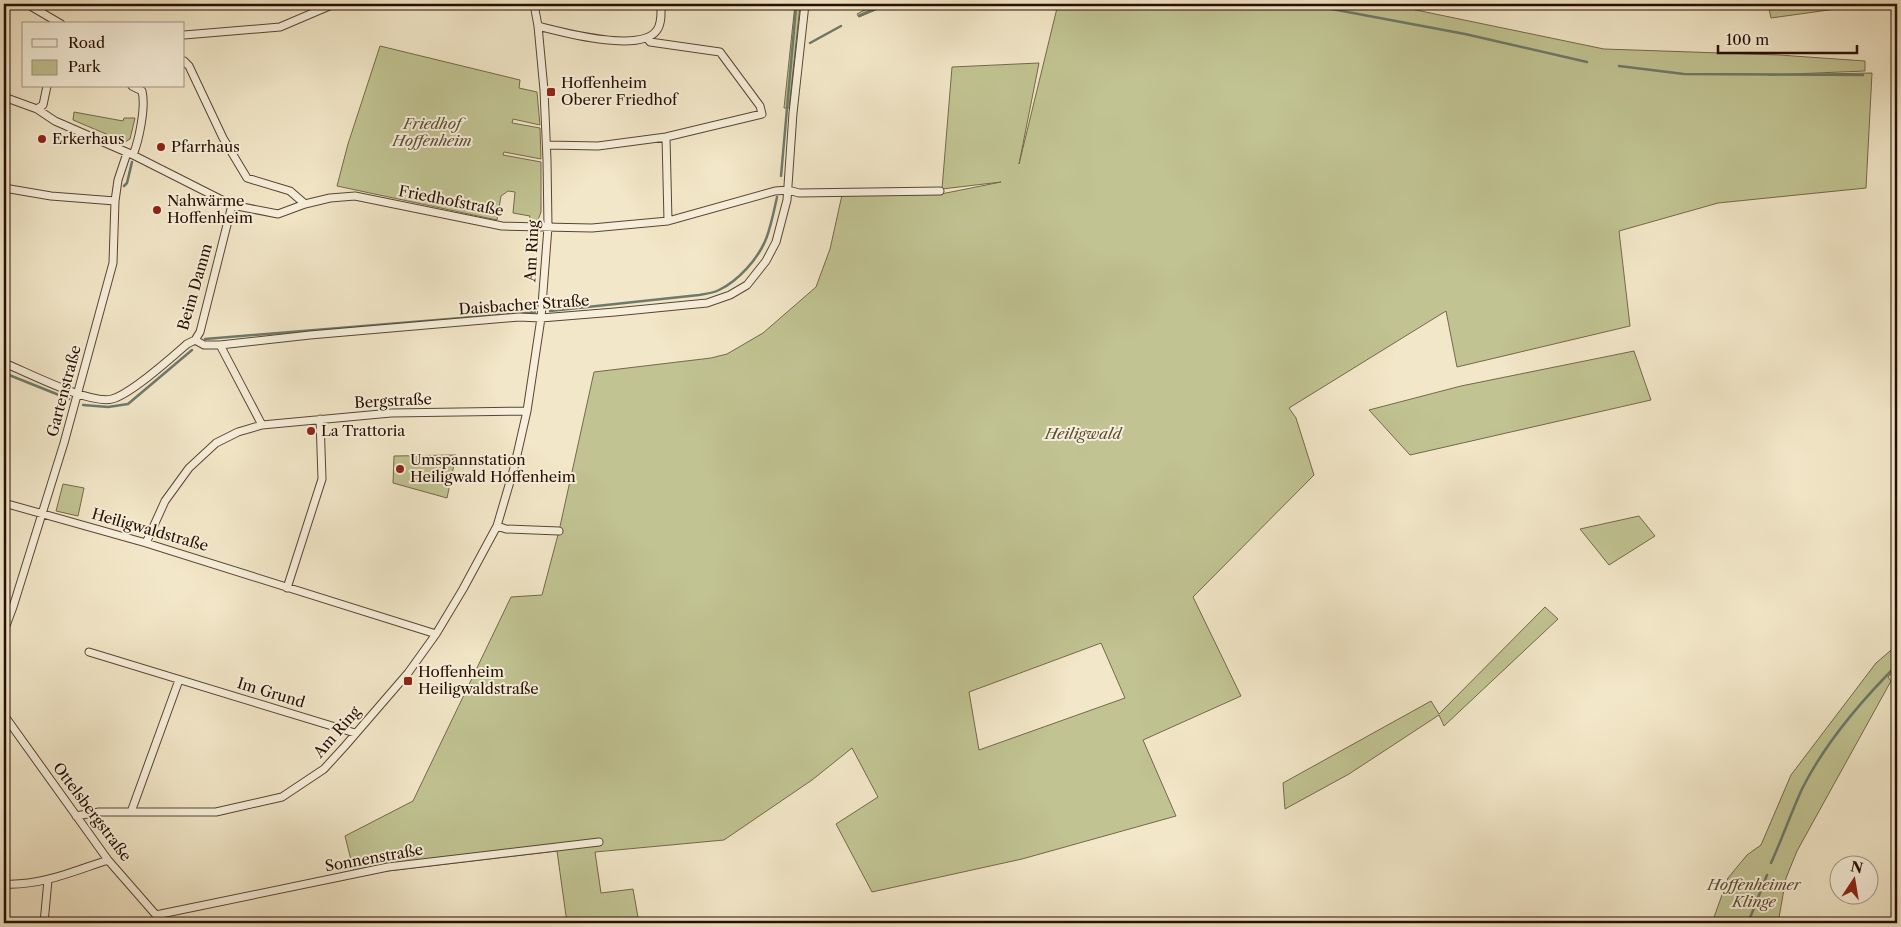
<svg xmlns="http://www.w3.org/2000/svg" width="1901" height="927" viewBox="0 0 1901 927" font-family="'Libre Caslon Text',serif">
	<rect width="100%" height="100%" fill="#f2e7c8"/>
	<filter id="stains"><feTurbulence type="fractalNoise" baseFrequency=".004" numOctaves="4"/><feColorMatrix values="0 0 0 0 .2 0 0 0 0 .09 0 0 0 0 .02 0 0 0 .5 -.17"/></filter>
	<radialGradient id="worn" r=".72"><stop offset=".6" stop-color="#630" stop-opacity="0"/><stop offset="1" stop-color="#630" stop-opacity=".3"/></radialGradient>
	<path fill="#c1c392" stroke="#746949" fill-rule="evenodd" d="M 795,4 L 800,4 L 799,15 L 789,108 L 784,108 Z
		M 876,4 L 917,4 L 883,7 L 859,17 L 857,14 Z
		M 1058,4 L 1387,4 L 1604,49 L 1779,55 L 1865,61 L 1865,71 L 1768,75 L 1872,73 L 1866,188 L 1718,203 L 1619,231 L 1630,326 L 1457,367 L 1446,311 L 1289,408 L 1296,418 L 1314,475 L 1193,597 L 1241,696 L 1143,740 L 1176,816 L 1022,859 L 872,892 L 836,824 L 878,797 L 852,748 L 812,780 L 724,840 L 595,852 L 601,893 L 633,889 L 639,923 L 567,923 L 557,851 L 379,872 L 354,872 L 345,836 L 413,801 L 511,597 L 542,595 L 559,531 L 594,372 L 711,358 L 727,354 L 763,333 L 816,287 L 830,249 L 842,195 L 941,194 L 1001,182 L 942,189 L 952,67 L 1039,63 L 1019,164 ZM 1101,643 L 1125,698 L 979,750 L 969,692 Z
		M 1768,4 L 1872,4 L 1771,18 Z
		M 380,46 L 520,80 L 519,88 L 537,92 L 540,125 L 513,119 L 512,123 L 540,128 L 541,159 L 504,152 L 503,155 L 541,162 L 541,212 L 538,220 L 529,222 L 530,216 L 513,213 L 515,192 L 508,191 L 501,196 L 497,220 L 337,186 L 348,144 Z
		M 74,112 L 123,121 L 124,118 L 135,118 L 130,139 L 125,142 L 73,120 Z
		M 1634,351 L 1651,400 L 1410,455 L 1369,410 L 1461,386 Z
		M 456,455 L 447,498 L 393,483 L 394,456 Z
		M 63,484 L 84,488 L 78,516 L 56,511 Z
		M 1639,516 L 1655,536 L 1609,565 L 1580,529 Z
		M 1545,607 L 1558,619 L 1444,726 L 1439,715 L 1349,774 L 1285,809 L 1283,783 L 1431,701 L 1439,714 Z
		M 1897,645 L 1897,669 L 1888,677 L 1891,681 L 1797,851 L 1786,878 L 1778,923 L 1712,923 L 1728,878 L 1747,855 L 1761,845 L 1791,775 L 1876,663 Z"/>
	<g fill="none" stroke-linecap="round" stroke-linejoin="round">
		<path stroke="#6d796b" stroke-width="2.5" d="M 1305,4 L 1465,34 L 1587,62
			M 859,16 L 885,4
			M 810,43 L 841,26
			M 1619,66 L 1684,74 L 1863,75
			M 781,176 L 796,7
			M 124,186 L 127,183 L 132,162
			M 550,311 L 699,295 C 706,294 713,293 719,290 C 738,281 758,259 766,239 C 771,226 774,211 777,197
			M 205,339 L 535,312
			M 4,373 L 69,399
			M 83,405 L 108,407 L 128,404 L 192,350
			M 1771,863 C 1782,839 1791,813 1802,789 C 1825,743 1861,701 1897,665
			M 1748,923 L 1767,875"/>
		<defs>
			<path id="street" d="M 27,4 L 61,24
				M 538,26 C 562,32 641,54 657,30 C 662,23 661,12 661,4
				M 184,35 L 280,27 L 334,4
				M 184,61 L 189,66 L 223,138 L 247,178 L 290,191 L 305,204
				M 132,86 L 142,91 C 146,107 139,140 133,155
				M 4,97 L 37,109 L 55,121 L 133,155 L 232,205 L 278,214 L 305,204 L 330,198 L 355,196 L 502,226 L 592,228 L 668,221 L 775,191 L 788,190 L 799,193 L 940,191
				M 37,109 L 43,105 L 47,86
				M 666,137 L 668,221
				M 547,145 L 598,146 L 666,137 L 762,114 L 760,106 L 720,52 L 650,42 L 647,38
				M 4,188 L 51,196 L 115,201
				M 195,340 L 204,345 L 220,345 L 310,335 L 519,317 L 541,318 L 615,312 L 707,303 L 730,295 L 747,285 L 766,261 L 776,242 L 787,200 L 793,113 L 805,4
				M 220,345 L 262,425
				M 4,363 C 27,372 90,405 112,399 C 131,394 171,358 187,344 L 195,340 L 200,332 L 232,205
				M 4,503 L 146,543 L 436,634
				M 497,526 L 506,529 L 559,531
				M 146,543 L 165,501 L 189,468 L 216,443 L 238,432 L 262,425 L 391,413 L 527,411
				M 287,588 L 322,479 L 320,419
				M 4,631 L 13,607 L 64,443 L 113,263 L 115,201 L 118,180 L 127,153
				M 89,652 L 355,733
				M 4,715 L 108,860 L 156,915 L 160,923
				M 131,812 L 179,680
				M 76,816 L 99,812 L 216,812 L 282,797 L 324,769 L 345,746 L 408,673 L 436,634 L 463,589 L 497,526 L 514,468 L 527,411 L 541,318 L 548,227 L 547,160 L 544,90 L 538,26 L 534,4
				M 4,884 C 41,886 74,871 108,860
				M 156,915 L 388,867 L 599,842
				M 44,923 L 48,880"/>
		</defs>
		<use href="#street" stroke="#594532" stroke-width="9"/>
		<use href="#street" stroke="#f7efdb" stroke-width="7"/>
	</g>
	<g fill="#8f2418" stroke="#f7efdb" stroke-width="2">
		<rect x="546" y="87" width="10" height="10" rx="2.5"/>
		<circle cx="42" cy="139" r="5"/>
		<circle cx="161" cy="147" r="5"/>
		<circle cx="157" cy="210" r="5"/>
		<circle cx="311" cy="431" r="5"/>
		<circle cx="400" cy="469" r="5"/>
		<rect x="403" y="676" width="10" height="10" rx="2.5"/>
	</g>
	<g text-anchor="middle" stroke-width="4" stroke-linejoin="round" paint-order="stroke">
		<g font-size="15" fill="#260f00" stroke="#f7efdb" text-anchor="start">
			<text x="561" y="88">Hoffenheim<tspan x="561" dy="17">Oberer Friedhof</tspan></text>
			<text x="52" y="144">Erkerhaus</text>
			<text x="171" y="152">Pfarrhaus</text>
			<text x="167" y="206">Nahwärme<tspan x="167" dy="17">Hoffenheim</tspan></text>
			<text x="321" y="436">La Trattoria</text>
			<text x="410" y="465">Umspannstation<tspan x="410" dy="17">Heiligwald Hoffenheim</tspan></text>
			<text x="418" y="677">Hoffenheim<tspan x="418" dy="17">Heiligwaldstraße</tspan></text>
		</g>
		<g font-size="15" font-style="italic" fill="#5c4e33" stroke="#f7efdb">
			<text x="432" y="129">Friedhof<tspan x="432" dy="17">Hoffenheim</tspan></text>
			<text x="1083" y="439">Heiligwald</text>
			<text x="1754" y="890">Hoffenheimer<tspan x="1754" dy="17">Klinge</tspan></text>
		</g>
		<g font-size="15" fill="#260f00" stroke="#f7efdb">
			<text transform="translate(451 201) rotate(11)" y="5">Friedhofstraße</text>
			<text transform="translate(532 251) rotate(-87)" y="5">Am Ring</text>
			<text transform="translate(195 287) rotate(-74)" y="5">Beim Damm</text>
			<text transform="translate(524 305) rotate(-4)" y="5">Daisbacher Straße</text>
			<text transform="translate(64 391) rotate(-75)" y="5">Gartenstraße</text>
			<text transform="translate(393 401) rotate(-3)" y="5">Bergstraße</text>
			<text transform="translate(150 530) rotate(16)" y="5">Heiligwaldstraße</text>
			<text transform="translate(271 693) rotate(17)" y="5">Im Grund</text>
			<text transform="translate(337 732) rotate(-49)" y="5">Am Ring</text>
			<text transform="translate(92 812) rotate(53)" y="5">Ottelsbergstraße</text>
			<text transform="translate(374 858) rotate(-10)" y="5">Sonnenstraße</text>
		</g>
	</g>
	<rect width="1901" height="927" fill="none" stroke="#f2e7c8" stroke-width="20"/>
	<rect x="5" y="5" width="1891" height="917" fill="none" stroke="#260f00" stroke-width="2.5"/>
	<rect x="10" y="10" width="1881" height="907" fill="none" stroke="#260f00"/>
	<rect x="22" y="22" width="162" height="65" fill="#f7efdb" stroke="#a39583"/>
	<rect x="32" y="39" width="25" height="8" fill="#f7efdb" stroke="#a39583"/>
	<text x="68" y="48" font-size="15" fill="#260f00">Road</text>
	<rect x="32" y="60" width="25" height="15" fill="#c1c392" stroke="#a39583"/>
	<text x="68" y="72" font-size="15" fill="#260f00">Park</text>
	<g transform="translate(1854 880) rotate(12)"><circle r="24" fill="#f7efdb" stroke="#a39583"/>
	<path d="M0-4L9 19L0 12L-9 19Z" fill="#8f2418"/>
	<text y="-8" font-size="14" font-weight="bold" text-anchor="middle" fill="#260f00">N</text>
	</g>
	<path d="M1718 45v8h139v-8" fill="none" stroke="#260f00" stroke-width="2.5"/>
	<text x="1726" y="45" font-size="15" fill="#260f00" stroke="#f7efdb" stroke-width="4" paint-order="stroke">100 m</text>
	<rect width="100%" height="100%" filter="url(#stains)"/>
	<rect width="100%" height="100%" fill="url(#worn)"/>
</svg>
